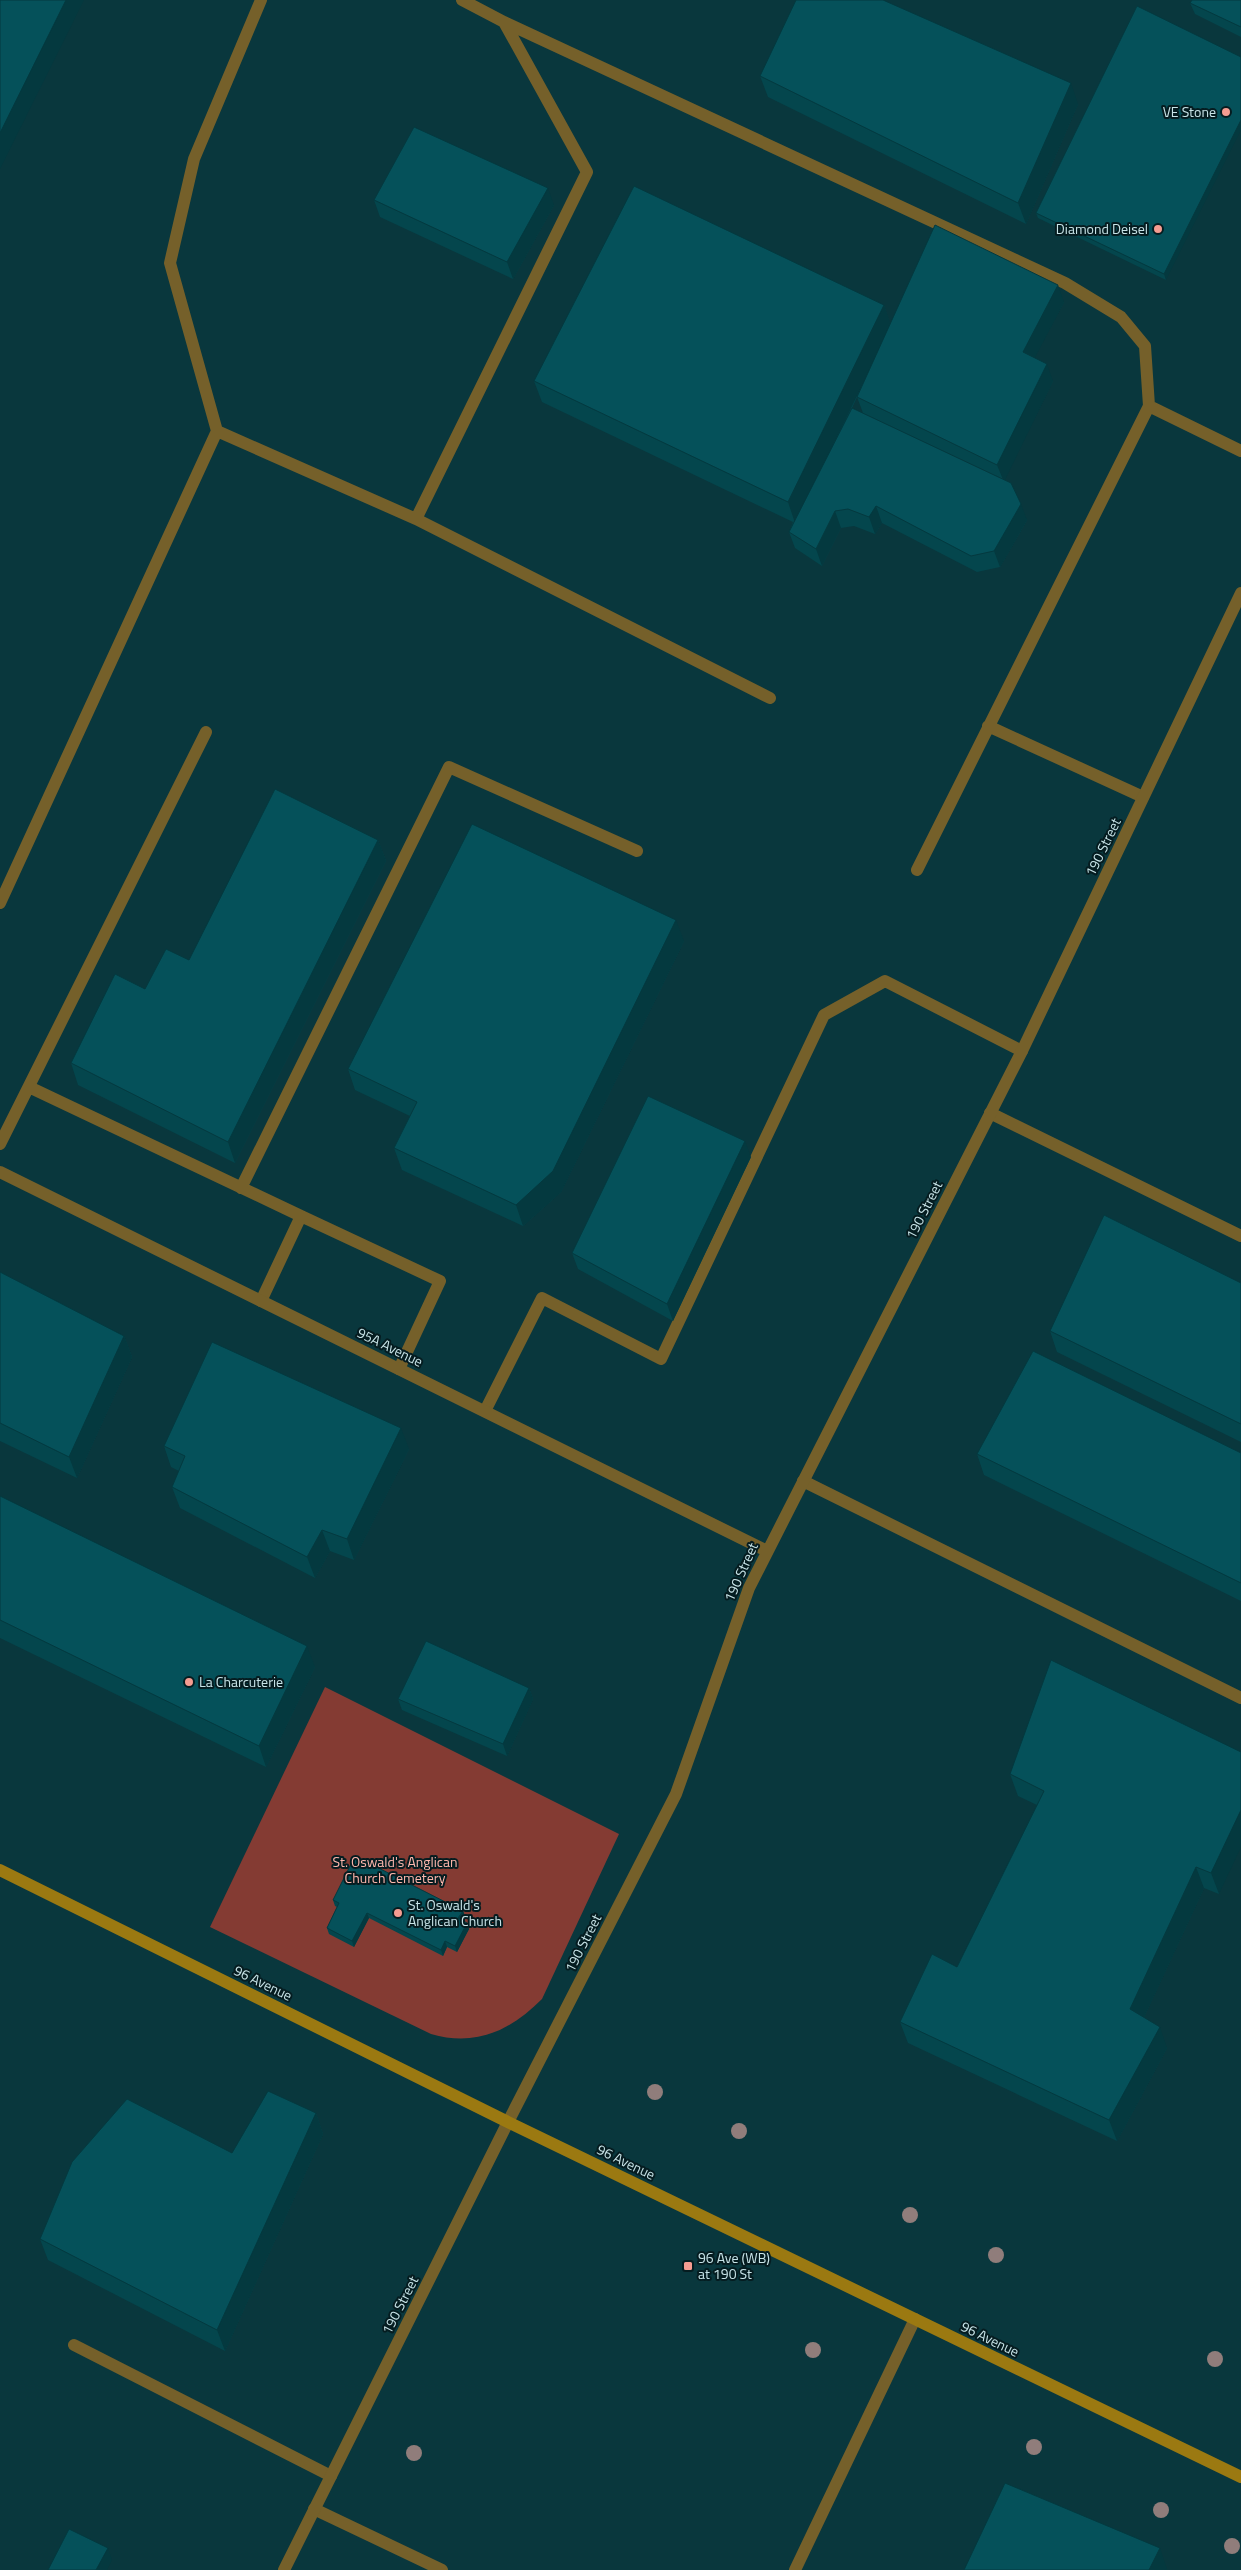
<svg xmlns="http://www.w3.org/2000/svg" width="1241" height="2570" viewBox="0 0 1241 2570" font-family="'Titillium Web',sans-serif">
	<rect width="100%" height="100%" fill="#09373d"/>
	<path fill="#843b33" d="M 325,1687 L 619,1834 L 542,1999 C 510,2031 475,2047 431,2034 L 210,1927 Z"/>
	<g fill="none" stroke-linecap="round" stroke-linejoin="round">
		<path stroke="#75602a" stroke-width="12" d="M 462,0 L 504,22 L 1065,283 L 1121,317 L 1145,346 L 1149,406
			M 217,431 L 416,519 L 587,172 L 504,22
			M 416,519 L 770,698
			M 988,726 L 1143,797
			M 917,870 L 1149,406 L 1241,451
			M 0,903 L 217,431 L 170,263 L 194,159 L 261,0
			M 29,1087 L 301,1216
			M 990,1113 L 1241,1236
			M 0,1144 L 206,732
			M 241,1188 L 449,767 L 637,851
			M 261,1301 L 301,1216 L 440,1281 L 399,1369
			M 485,1411 L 542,1298 L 661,1359 L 824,1015 L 885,981 L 1022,1051
			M 803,1481 L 1241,1698
			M 74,2345 L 331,2476
			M 314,2509 L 442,2570
			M 795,2570 L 915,2319"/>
		<path stroke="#75602a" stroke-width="12" d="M 0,1172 L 767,1551
			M 284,2570 L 508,2122 L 676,1794 L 749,1588 L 1022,1051 L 1241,593"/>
		<path stroke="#9b7911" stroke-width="12" d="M 0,1870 L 508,2122 L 1241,2477"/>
	</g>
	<g fill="#907d7b">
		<circle cx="655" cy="2092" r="8"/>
		<circle cx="739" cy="2131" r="8"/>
		<circle cx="910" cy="2215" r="8"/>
		<circle cx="996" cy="2255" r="8"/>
		<circle cx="813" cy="2350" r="8"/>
		<circle cx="1215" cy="2359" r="8"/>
		<circle cx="1034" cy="2447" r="8"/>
		<circle cx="414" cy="2453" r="8"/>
		<circle cx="1161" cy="2510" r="8"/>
		<circle cx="1232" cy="2546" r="8"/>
	</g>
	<path fill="#04464d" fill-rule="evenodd" d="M 1241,0 L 1241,37 L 1195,14 L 1190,3 Z
		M 1137,6 L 1166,280 L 1038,218 L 1036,213 Z
		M 760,76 L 1078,104 L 1026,224 L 768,97 Z
		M 374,200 L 554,205 L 513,279 L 380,217 Z
		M 1064,302 L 1034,358 L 1053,381 L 1004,480 L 1027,520 L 1000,567 L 977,572 L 882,523 L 875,534 L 854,526 L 841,528 L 822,566 L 795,548 L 789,532 L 793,522 L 542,402 L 534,381 L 884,305 L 890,324 ZM 863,384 L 857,397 L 863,413 L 852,408 Z
		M 378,840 L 386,861 L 235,1163 L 78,1085 L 71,1063 L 145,989 Z
		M 684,941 L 561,1192 L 523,1226 L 402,1170 L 394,1148 L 410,1116 L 355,1090 L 348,1069 Z
		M 751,1157 L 673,1321 L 578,1269 L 572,1253 Z
		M 0,1272 L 124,1336 L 132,1357 L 77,1478 L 0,1441 Z
		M 1241,1283 L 1241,1442 L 1057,1352 L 1050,1331 Z
		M 164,1446 L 409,1449 L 354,1560 L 330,1551 L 315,1578 L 180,1508 L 172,1487 L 179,1471 L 171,1467 Z
		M 1241,1453 L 1241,1601 L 984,1475 L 977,1454 Z
		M 0,1496 L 315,1667 L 266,1767 L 0,1638 Z
		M 529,1688 L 533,1699 L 507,1756 L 402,1710 L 398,1699 Z
		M 1241,1752 L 1219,1894 L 1204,1888 L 1144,2017 L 1167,2048 L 1117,2141 L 908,2043 L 900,2022 L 957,1967 L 1037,1805 L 1018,1796 L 1010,1774 Z
		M 333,1900 L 463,1911 L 465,1916 L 463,1921 L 469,1929 L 457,1952 L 447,1947 L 443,1956 L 369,1918 L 354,1947 L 329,1934 L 327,1928 L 337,1907 L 335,1906 Z
		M 316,2113 L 323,2134 L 225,2351 L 48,2260 L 40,2239 L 232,2153 Z"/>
	<path fill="#04393f" d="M 66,0 L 84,0 L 0,169 L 0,133 Z
		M 1071,83 L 1078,104 L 1026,224 L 1018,203 Z
		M 1241,120 L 1241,130 L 1166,280 L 1164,274 Z
		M 548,188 L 554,205 L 513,279 L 507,262 Z
		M 1058,285 L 1064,302 L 1029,369 L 1023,352 Z
		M 884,305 L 891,326 L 795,523 L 788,502 Z
		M 1047,364 L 1053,381 L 1004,482 L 997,465 Z
		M 1021,504 L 1027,520 L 1000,567 L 994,551 Z
		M 876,506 L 882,523 L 875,534 L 869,517 Z
		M 835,511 L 841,528 L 822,566 L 816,549 Z
		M 378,840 L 386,861 L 235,1163 L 228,1142 Z
		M 676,920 L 684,941 L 561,1192 L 523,1226 L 516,1205 Z
		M 745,1141 L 751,1157 L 673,1321 L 667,1304 Z
		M 124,1336 L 132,1357 L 77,1478 L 69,1457 Z
		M 401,1428 L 409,1449 L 354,1560 L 347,1539 Z
		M 322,1530 L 330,1551 L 315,1578 L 307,1557 Z
		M 307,1646 L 315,1667 L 266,1767 L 259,1746 Z
		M 529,1688 L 533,1699 L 507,1756 L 503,1744 Z
		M 1241,1810 L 1241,1847 L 1219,1894 L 1211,1873 Z
		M 1196,1867 L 1204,1888 L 1138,2030 L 1130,2009 Z
		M 463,1911 L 465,1916 L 461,1924 L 458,1918 Z
		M 367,1913 L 369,1918 L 354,1947 L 352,1941 Z
		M 467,1923 L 469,1929 L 457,1952 L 455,1946 Z
		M 445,1941 L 447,1947 L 443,1956 L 441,1950 Z
		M 1160,2027 L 1167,2048 L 1117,2141 L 1109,2120 Z
		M 316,2113 L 323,2134 L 225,2351 L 217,2330 Z
		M 108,2548 L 112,2560 L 107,2570 L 96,2570 Z
		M 1160,2548 L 1167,2569 L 1167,2570 L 1149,2570 Z"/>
	<path fill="#05515a" stroke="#04393f" d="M 0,0 L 66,0 L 0,133 Z
		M 796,0 L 883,0 L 1071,83 L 1018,203 L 760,76 Z
		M 1192,0 L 1241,0 L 1241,27 L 1190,3 Z
		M 1137,6 L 1241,57 L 1241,120 L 1164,274 L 1036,213 Z
		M 414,127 L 548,188 L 507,262 L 374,200 Z
		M 634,186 L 884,305 L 788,502 L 534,381 Z
		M 935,225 L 1058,285 L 1023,352 L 1047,364 L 997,465 L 857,397 Z
		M 852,408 L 1011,483 L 1021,504 L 994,551 L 971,556 L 876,506 L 869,517 L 848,509 L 835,511 L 816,549 L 789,532 Z
		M 275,789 L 378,840 L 228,1142 L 71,1063 L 115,974 L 145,989 L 166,949 L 189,960 Z
		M 472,824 L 676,920 L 553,1171 L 516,1205 L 394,1148 L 417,1102 L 348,1069 Z
		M 648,1096 L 745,1141 L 667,1304 L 572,1253 Z
		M 1104,1215 L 1241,1283 L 1241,1424 L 1050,1331 Z
		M 0,1272 L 124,1336 L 69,1457 L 0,1423 Z
		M 212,1342 L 401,1428 L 347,1539 L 322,1530 L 307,1557 L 172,1487 L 185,1456 L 164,1446 Z
		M 1033,1351 L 1241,1453 L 1241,1583 L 977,1454 Z
		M 0,1496 L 307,1646 L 259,1746 L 0,1620 Z
		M 426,1641 L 529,1688 L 503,1744 L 398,1699 Z
		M 1051,1660 L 1241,1752 L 1241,1810 L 1211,1873 L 1196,1867 L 1130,2009 L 1160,2027 L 1109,2120 L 900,2022 L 932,1954 L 957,1967 L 1044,1791 L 1010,1774 Z
		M 355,1856 L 463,1911 L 458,1918 L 467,1923 L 455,1946 L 445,1941 L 441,1950 L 367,1913 L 352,1941 L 327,1928 L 339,1903 L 333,1900 Z
		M 268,2091 L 316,2113 L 217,2330 L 40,2239 L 72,2162 L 127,2099 L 232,2153 Z
		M 1005,2483 L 1160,2548 L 1149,2570 L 964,2570 Z
		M 69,2529 L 108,2548 L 96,2570 L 48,2570 Z"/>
	<g fill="#f59c91" stroke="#051c20" stroke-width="2">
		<circle cx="1226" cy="112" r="5"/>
		<circle cx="1158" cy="229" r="5"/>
		<circle cx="189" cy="1682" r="5"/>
		<circle cx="398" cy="1913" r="5"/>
		<rect x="683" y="2261" width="10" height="10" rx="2.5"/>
	</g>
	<g text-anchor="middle" stroke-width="4" stroke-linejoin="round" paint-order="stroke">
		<g font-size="14" fill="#c8e4e8" stroke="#051c20" text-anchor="start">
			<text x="1216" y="117" text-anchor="end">VE Stone</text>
			<text x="1148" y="234" text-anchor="end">Diamond Deisel</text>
			<text x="199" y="1687">La Charcuterie</text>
			<text x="408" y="1910">St. Oswald's<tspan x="408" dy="16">Anglican Church</tspan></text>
			<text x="698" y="2263">96 Ave (WB)<tspan x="698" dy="16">at 190 St</tspan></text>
		</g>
		<g font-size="14" fill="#c8e4e8" stroke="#051c20">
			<text transform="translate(1103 847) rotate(-64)" y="5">190 Street</text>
			<text transform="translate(924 1210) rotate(-63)" y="5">190 Street</text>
			<text transform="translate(390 1347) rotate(26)" y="5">95A Avenue</text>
			<text transform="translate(741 1572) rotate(-66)" y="5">190 Street</text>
			<text transform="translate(583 1943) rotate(-63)" y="5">190 Street</text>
			<text transform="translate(263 1983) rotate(26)" y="5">96 Avenue</text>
			<text transform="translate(626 2162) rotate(26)" y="5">96 Avenue</text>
			<text transform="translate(400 2305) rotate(-63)" y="5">190 Street</text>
			<text transform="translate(990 2339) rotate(26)" y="5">96 Avenue</text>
		</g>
		<g font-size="14" fill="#ffb7ad" stroke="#051c20">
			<text x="395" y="1867">St. Oswald's Anglican<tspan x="395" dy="16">Church Cemetery</tspan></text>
		</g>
	</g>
</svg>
